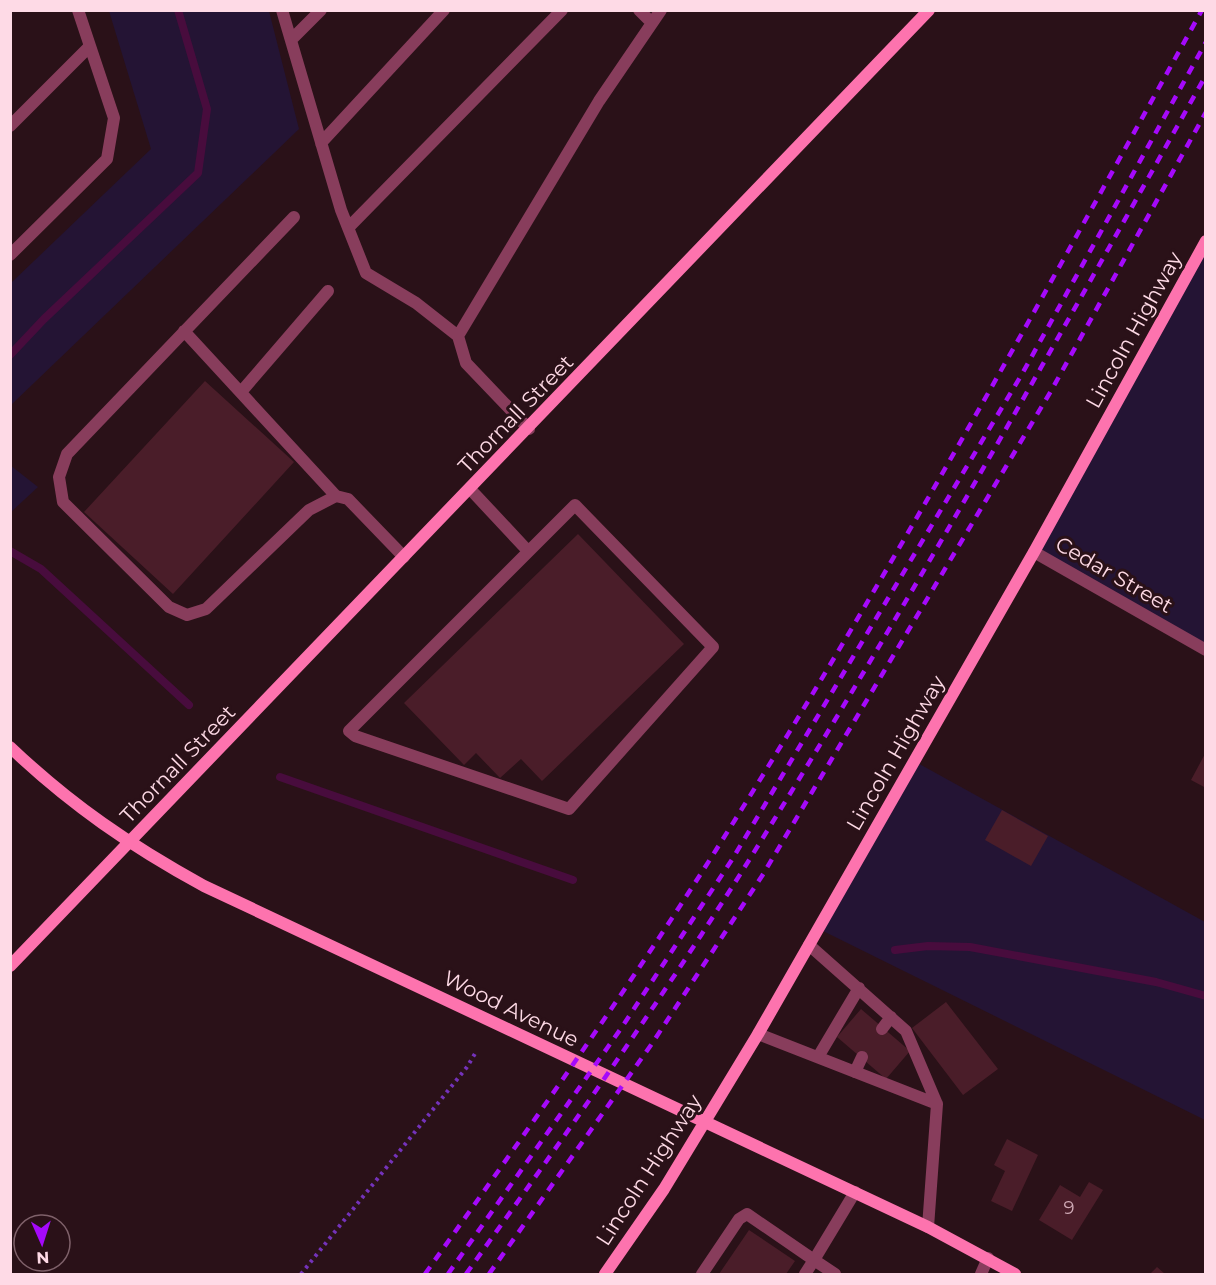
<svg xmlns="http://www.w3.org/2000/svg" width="1216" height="1285" viewBox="0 0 1216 1285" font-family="Montserrat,sans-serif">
	<rect width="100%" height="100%" fill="#2a1118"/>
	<path fill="#241434" d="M 109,11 L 269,11 L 299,129 L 11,405 L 11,283 L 151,149 Z
		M 1205,241 L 1205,650 L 1034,552 Z
		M 10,465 L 38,487 L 11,512 L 10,512 Z
		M 914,761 L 1205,922 L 1205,1120 L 819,929 Z"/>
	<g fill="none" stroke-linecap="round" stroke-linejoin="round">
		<path stroke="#480c3d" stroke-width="8" d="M 10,355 L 44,319 L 198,173 L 207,109 L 178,10
			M 10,551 L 41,569 L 189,705
			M 280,777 L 573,880
			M 895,950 L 928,946 L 970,947 L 1156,982 L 1206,996"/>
	</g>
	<path fill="#4a1d29" d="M 205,381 L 294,462 L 173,594 L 84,512 Z
		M 578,534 L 684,644 L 542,781 L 521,759 L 500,778 L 476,753 L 464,765 L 404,703 Z
		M 1206,752 L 1206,788 L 1191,780 Z
		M 1002,810 L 1048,836 L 1031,866 L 985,840 Z
		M 946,1002 L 998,1069 L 963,1095 L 912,1028 Z
		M 861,1009 L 910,1051 L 886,1079 L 837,1037 Z
		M 1007,1139 L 1038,1155 L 1012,1211 L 991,1201 L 1005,1171 L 994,1165 Z
		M 1089,1182 L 1103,1190 L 1072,1240 L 1039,1220 L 1060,1185 L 1080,1197 Z
		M 749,1230 L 795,1261 L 786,1274 L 719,1274 Z
		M 1157,1267 L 1165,1274 L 1150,1274 Z"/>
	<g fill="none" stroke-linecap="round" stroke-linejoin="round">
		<path stroke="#7432ba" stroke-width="4" stroke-dasharray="3 4.5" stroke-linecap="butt" d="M 301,1274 L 467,1067 L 476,1052"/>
		<path stroke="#883d5c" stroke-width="12" d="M 282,10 L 341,210 L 366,273 L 416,303 L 458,336 L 466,363 L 529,429
			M 639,10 L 652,23
			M 291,40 L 321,10
			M 10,126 L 90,46
			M 321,143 L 444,10
			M 294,217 L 67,454 L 59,477 L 63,502 L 169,607 L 187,615 L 206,609 L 309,510 L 336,496 L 348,499 L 404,557
			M 348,228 L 562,10
			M 10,255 L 107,159 L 114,118 L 78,10
			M 184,331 L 336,496
			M 458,336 L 599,101 L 661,10
			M 241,392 L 328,291
			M 471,490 L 528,551
			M 575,505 L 713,647 L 569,809 L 355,736 L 349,731 Z
			M 809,945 L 906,1031 L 937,1104
			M 882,1029 L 891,1017
			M 758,1034 L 937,1104 L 928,1227
			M 818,1057 L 859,988
			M 855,1072 L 862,1057
			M 702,1274 L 739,1219 L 747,1214 L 814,1260 L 805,1274
			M 835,1274 L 814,1260 L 855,1192
			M 981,1274 L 988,1258"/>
		<path stroke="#883d5c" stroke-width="12" d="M 1034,552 L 1206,650"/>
		<path stroke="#fd73ae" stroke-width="12" d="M 10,747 C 71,805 131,846 204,886 L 928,1227 L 1015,1274
			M 10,966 L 929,10
			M 605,1274 L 664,1189 L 758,1034 L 1034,552 L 1206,241"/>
		<path stroke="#a509fb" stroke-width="4.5" stroke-dasharray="9 8" stroke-linecap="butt" d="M 425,1274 C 524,1135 624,995 716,850 C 889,577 1045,293 1202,10
			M 448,1274 L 622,1027 L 733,858 L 1022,374 L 1206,42
			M 466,1274 C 562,1140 658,1005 746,865 C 907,607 1057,341 1206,75
			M 489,1274 L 651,1045 L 762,876 L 1051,391 L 1206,112"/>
	</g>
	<g text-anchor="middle" stroke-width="6" stroke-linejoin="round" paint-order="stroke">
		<g font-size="18" fill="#d1abb7">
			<text x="1069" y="1214">9</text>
		</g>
		<g font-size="21" fill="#fedae6" stroke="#2a1118">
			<text transform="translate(1134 330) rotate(-61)" y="7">Lincoln Highway</text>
			<text transform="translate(516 414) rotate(-46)" y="7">Thornall Street</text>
			<text transform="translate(1114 575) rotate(30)" y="7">Cedar Street</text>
			<text transform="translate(896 753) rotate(-60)" y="7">Lincoln Highway</text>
			<text transform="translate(178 764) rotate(-46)" y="7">Thornall Street</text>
			<text transform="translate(511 1009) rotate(26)" y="7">Wood Avenue</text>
			<text transform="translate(649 1170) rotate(-57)" y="7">Lincoln Highway</text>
		</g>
	</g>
	<rect width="1216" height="1285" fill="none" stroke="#fedae6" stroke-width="24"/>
	<g transform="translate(42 1243) rotate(177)"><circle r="28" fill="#2a1118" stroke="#7f616a" stroke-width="1.5"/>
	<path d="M0-4.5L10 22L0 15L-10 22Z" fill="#a509fb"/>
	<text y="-9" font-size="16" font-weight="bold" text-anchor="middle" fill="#fedae6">N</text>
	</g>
</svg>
